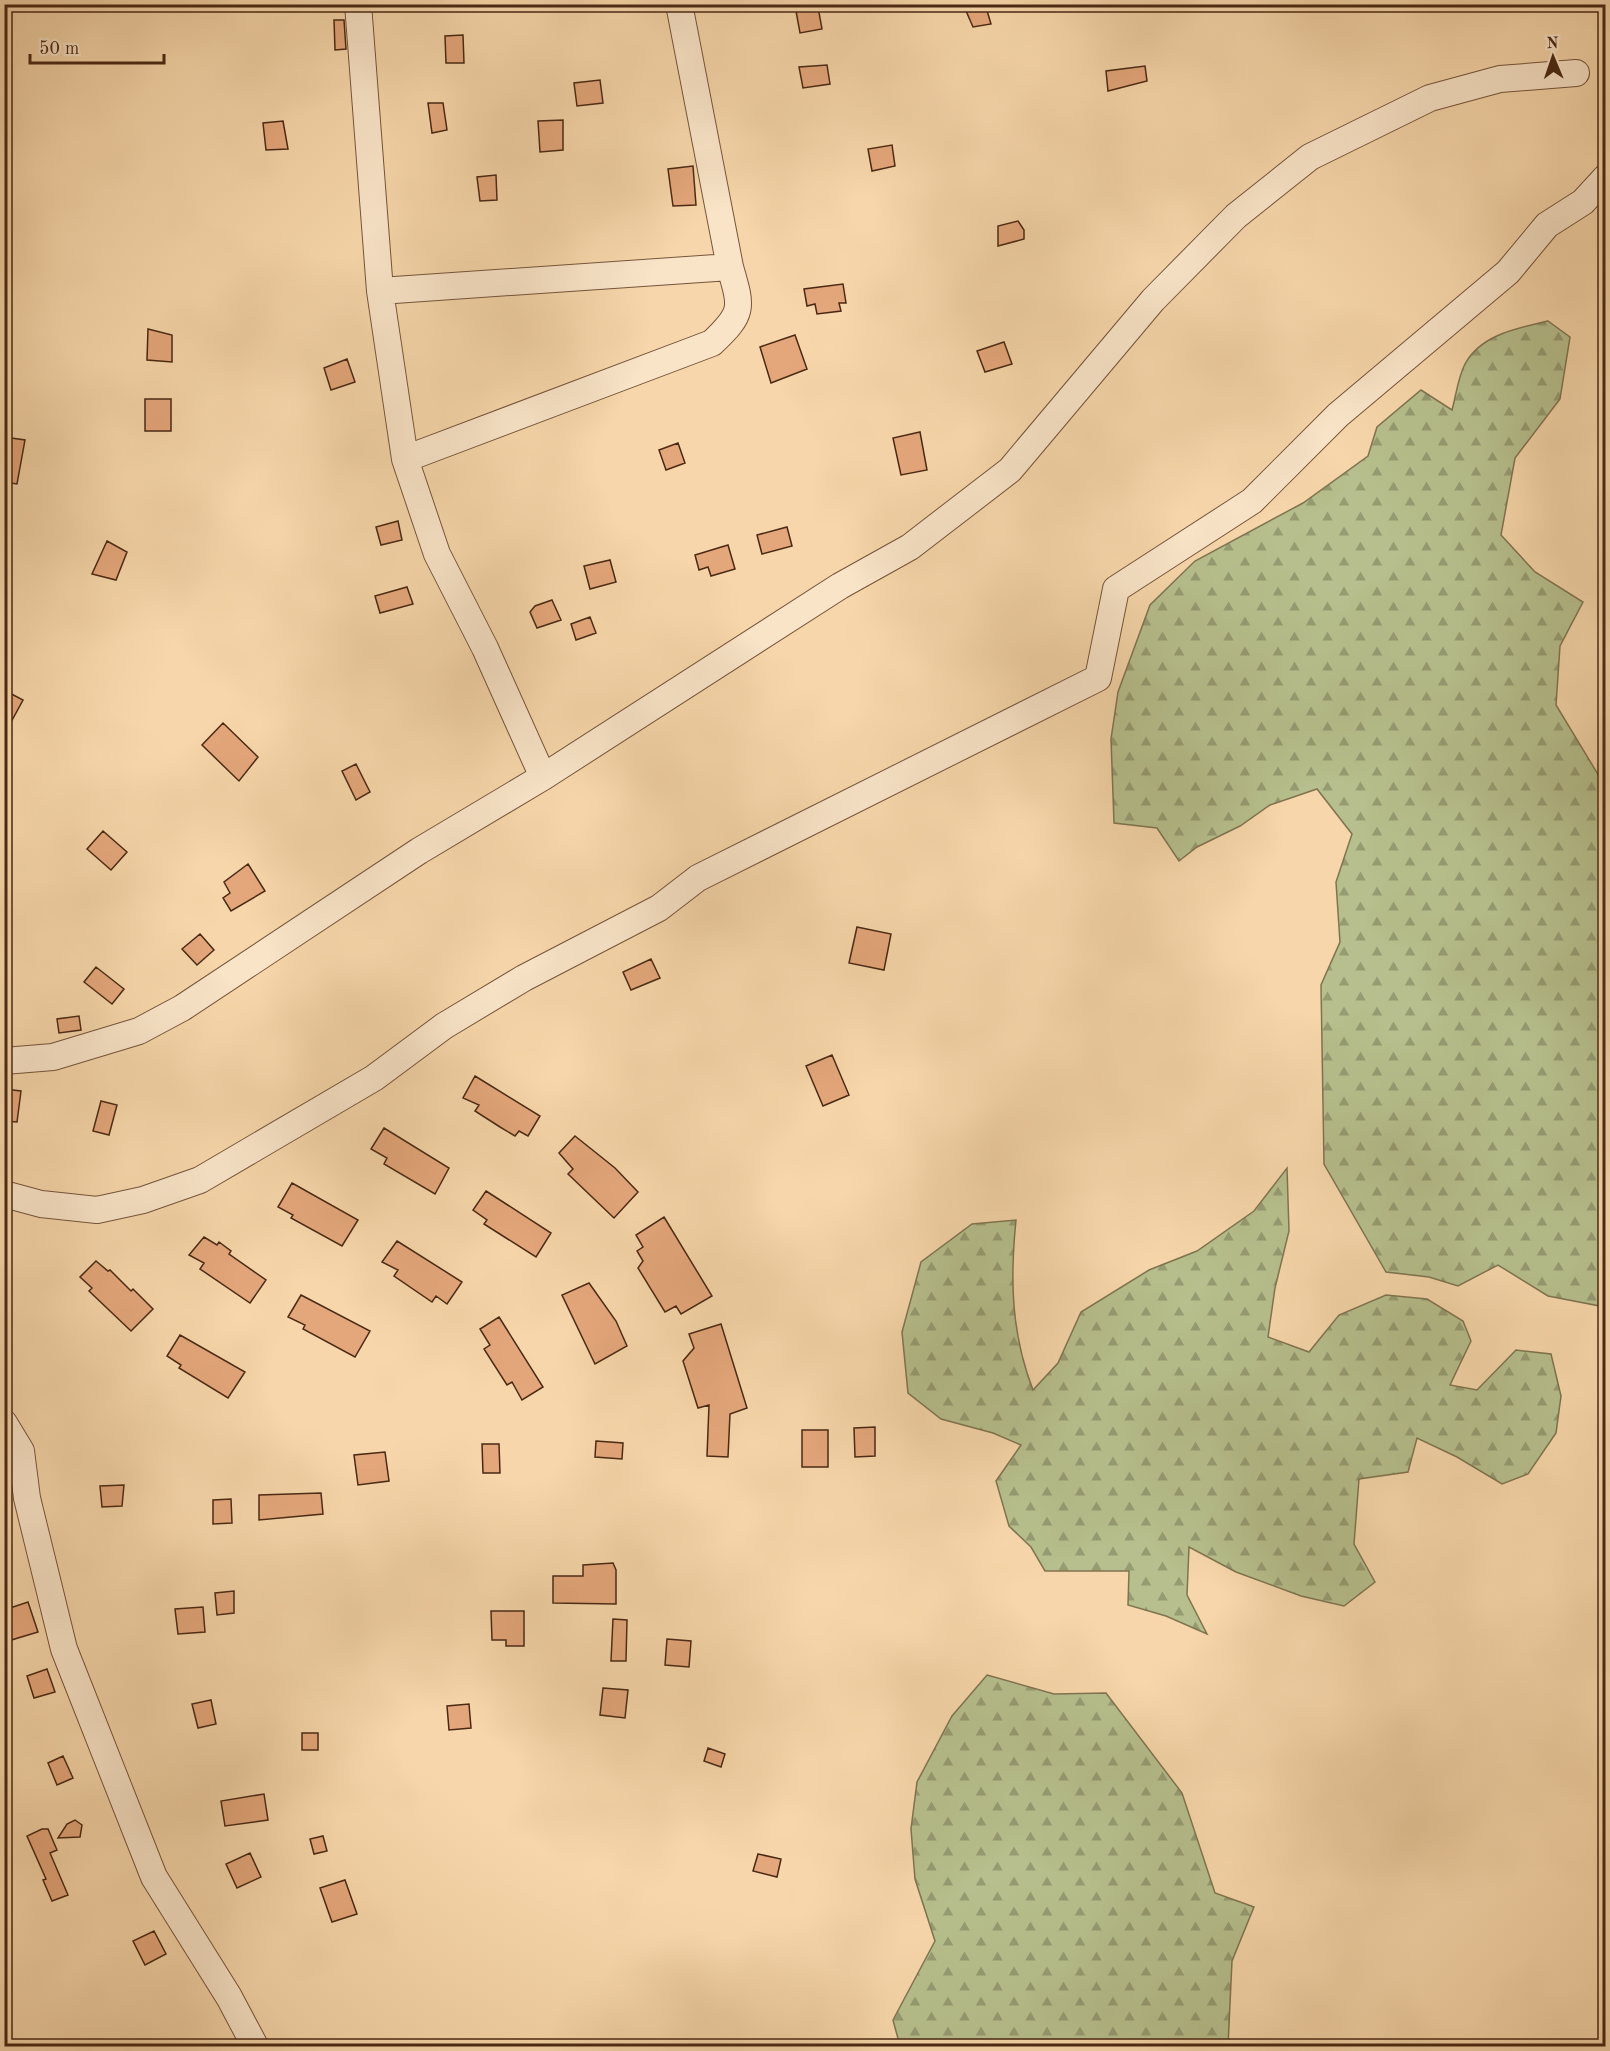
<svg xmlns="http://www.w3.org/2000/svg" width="1610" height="2051" viewBox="0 0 1610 2051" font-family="'Old Standard TT',serif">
	<defs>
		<pattern id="forest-firs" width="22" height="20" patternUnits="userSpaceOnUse" patternTransform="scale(1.5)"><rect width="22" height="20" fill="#b6bf8d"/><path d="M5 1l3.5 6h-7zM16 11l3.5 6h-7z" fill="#969b72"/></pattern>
	</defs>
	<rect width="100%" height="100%" fill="#f6d6aa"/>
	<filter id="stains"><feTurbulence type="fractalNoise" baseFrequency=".00333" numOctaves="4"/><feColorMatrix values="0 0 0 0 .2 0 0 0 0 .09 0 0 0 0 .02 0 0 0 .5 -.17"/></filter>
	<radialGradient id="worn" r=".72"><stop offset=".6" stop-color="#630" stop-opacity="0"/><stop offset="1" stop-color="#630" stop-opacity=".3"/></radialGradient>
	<path fill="url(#forest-firs)" stroke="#807450" stroke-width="1.5" d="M 1548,321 L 1570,337 L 1560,399 L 1515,458 L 1501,535 L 1535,572 L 1583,602 L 1560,646 L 1556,705 L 1605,786 L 1605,1307 L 1548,1296 L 1498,1265 L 1458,1286 L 1429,1277 L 1386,1272 L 1324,1164 L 1321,985 L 1340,942 L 1336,882 L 1352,834 L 1317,789 L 1270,805 L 1240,826 L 1197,847 L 1179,861 L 1157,828 L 1114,823 L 1111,739 L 1118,692 L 1150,605 L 1195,561 L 1303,503 L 1368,456 L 1377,427 L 1421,390 L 1452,410 C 1456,396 1458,377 1465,364 C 1481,334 1519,328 1548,321 Z
		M 1287,1168 L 1289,1231 L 1275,1288 L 1268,1337 L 1309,1352 L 1339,1315 L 1386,1295 L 1427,1299 L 1463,1321 L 1471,1341 L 1450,1385 L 1477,1390 L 1516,1350 L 1551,1354 L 1561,1396 L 1556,1433 L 1528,1474 L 1502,1484 L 1457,1457 L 1417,1438 L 1408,1472 L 1359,1479 L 1354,1544 L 1375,1582 L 1344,1606 L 1301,1596 L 1236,1572 L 1189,1547 L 1187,1595 L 1207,1634 L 1166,1616 L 1128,1605 L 1129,1571 L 1045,1571 L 1031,1547 L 1009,1526 L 996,1481 L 1021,1445 L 993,1433 L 941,1419 L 908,1393 L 902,1332 L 921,1262 L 972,1224 L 1016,1220 C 1010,1279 1011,1333 1033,1390 L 1058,1363 L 1081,1312 L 1149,1270 L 1197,1251 L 1254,1211 Z
		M 987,1675 L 1054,1694 L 1106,1693 L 1182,1793 L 1215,1893 L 1254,1907 L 1232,1961 L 1228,2046 L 900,2046 L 893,2020 L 935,1941 L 915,1879 L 911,1829 L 917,1782 L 952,1716 Z"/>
	<path fill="#e4a77b" stroke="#4a2914" stroke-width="1.5" d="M 963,4 L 985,4 L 991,24 L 973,27 Z
		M 818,7 L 822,29 L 800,33 L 796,11 Z
		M 334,20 L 344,20 L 346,49 L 335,50 Z
		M 463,35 L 464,63 L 446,63 L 445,36 Z
		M 827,65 L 830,84 L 803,88 L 799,67 Z
		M 1145,66 L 1147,81 L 1108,91 L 1106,71 Z
		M 600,80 L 603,103 L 577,106 L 574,83 Z
		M 428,103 L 443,103 L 447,130 L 432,133 Z
		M 563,120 L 563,150 L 540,152 L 538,121 Z
		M 283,121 L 288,149 L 266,150 L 263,123 Z
		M 892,145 L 895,166 L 872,171 L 868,149 Z
		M 693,166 L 696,205 L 673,206 L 668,169 Z
		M 496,175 L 497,200 L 480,201 L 477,177 Z
		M 1018,221 L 1024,230 L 1024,239 L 998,246 L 998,226 Z
		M 843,284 L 846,303 L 839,303 L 841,311 L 817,314 L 815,304 L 807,306 L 804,289 Z
		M 148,329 L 172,335 L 172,362 L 147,360 Z
		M 795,335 L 807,369 L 771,383 L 760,347 Z
		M 1004,342 L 1012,364 L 985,372 L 977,351 Z
		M 347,359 L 355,382 L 331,390 L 324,368 Z
		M 145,399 L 171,399 L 171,431 L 145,431 Z
		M 920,432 L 927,470 L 901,475 L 893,438 Z
		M 4,437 L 25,440 L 17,484 L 4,482 Z
		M 678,443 L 685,463 L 666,470 L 659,450 Z
		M 398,521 L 402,540 L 381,545 L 376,527 Z
		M 787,527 L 792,546 L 762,554 L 757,535 Z
		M 107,541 L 127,552 L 116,580 L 92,574 Z
		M 728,545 L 735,569 L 711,576 L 708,567 L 699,570 L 695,555 Z
		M 610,560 L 616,582 L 590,589 L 584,566 Z
		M 407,587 L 413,604 L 380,613 L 375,596 Z
		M 552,600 L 561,620 L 537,628 L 530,612 L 535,606 Z
		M 590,617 L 596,633 L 576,640 L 571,624 Z
		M 4,690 L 23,700 L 4,735 Z
		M 223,723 L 258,757 L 239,781 L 202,745 Z
		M 356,764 L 370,792 L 356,800 L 342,771 Z
		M 103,831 L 127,852 L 111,870 L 87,849 Z
		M 248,864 L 265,891 L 231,911 L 223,898 L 230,893 L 224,882 Z
		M 857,927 L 891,934 L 884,970 L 849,963 Z
		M 200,934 L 214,950 L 197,965 L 182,949 Z
		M 651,959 L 660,978 L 631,990 L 623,972 Z
		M 96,967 L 124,989 L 112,1004 L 84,982 Z
		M 79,1016 L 81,1030 L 59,1033 L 57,1019 Z
		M 832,1055 L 849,1095 L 823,1106 L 806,1066 Z
		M 475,1076 L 540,1116 L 528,1136 L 519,1131 L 515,1136 L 500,1127 L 475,1111 L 479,1105 L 463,1098 Z
		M 4,1089 L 21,1091 L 17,1122 L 4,1121 Z
		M 101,1101 L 117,1105 L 109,1135 L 93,1131 Z
		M 384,1128 L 449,1168 L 435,1194 L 384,1164 L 387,1158 L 371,1149 Z
		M 575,1136 L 615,1168 L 638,1192 L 614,1218 L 568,1174 L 573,1169 L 559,1153 Z
		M 292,1183 L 358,1220 L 342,1246 L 291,1218 L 293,1215 L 278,1207 Z
		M 486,1191 L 551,1233 L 536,1257 L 484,1224 L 487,1220 L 473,1210 Z
		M 664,1217 L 712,1296 L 681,1314 L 676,1306 L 665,1312 L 638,1268 L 643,1261 L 637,1251 L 643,1247 L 636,1235 Z
		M 204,1237 L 217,1245 L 219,1242 L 231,1251 L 229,1254 L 266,1280 L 250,1303 L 200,1269 L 204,1263 L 189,1255 Z
		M 397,1241 L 462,1282 L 447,1304 L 436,1296 L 432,1302 L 394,1276 L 398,1270 L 382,1262 Z
		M 96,1261 L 108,1271 L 110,1270 L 131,1291 L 133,1289 L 153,1309 L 131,1331 L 89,1291 L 92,1288 L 80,1277 Z
		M 589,1283 L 616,1321 L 627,1346 L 595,1364 L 562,1295 Z
		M 301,1295 L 370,1331 L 355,1357 L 303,1329 L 305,1325 L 288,1317 Z
		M 499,1317 L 543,1387 L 522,1400 L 512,1382 L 507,1385 L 484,1349 L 490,1345 L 480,1329 Z
		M 721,1324 L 747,1408 L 730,1414 L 728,1457 L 707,1456 L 709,1405 L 698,1408 L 683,1361 L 694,1348 L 689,1334 Z
		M 180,1335 L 245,1372 L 228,1398 L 179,1368 L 181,1365 L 167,1356 Z
		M 875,1427 L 875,1456 L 855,1457 L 854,1428 Z
		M 802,1430 L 828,1430 L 828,1467 L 802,1467 Z
		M 596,1441 L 623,1443 L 622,1459 L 595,1457 Z
		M 482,1444 L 499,1444 L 500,1473 L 483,1473 Z
		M 385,1452 L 389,1481 L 358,1485 L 354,1455 Z
		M 124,1485 L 122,1506 L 102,1507 L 100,1486 Z
		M 321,1493 L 323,1514 L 259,1520 L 259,1495 Z
		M 231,1499 L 232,1523 L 213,1524 L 213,1500 Z
		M 613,1563 L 616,1570 L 616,1604 L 553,1603 L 553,1576 L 583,1576 L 583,1565 Z
		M 234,1591 L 234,1613 L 217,1615 L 215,1593 Z
		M 28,1602 L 38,1632 L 8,1641 L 4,1630 L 4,1610 Z
		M 203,1607 L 205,1632 L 178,1634 L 175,1609 Z
		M 491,1611 L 524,1611 L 524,1646 L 506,1646 L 506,1640 L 492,1640 Z
		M 613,1619 L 627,1620 L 626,1661 L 611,1661 Z
		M 667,1639 L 691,1641 L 689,1667 L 665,1665 Z
		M 47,1669 L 55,1692 L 34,1698 L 27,1676 Z
		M 603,1688 L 628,1690 L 625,1718 L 600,1715 Z
		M 211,1700 L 216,1724 L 198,1728 L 192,1704 Z
		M 469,1704 L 471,1728 L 449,1730 L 447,1706 Z
		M 302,1733 L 318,1733 L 318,1750 L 302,1750 Z
		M 708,1748 L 725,1754 L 721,1767 L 704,1761 Z
		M 63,1756 L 73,1778 L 57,1785 L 48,1763 Z
		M 264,1794 L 268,1820 L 225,1826 L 221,1801 Z
		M 75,1820 L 82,1825 L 80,1837 L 58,1838 L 67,1824 Z
		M 42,1829 L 48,1829 L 57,1850 L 50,1853 L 68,1895 L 52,1901 L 43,1880 L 46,1879 L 27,1836 Z
		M 323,1836 L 327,1851 L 314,1854 L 310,1839 Z
		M 250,1853 L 261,1877 L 237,1888 L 226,1864 Z
		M 758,1854 L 781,1859 L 777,1877 L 753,1871 Z
		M 345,1880 L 357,1914 L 332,1922 L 320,1888 Z
		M 154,1931 L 166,1954 L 145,1965 L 133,1941 Z"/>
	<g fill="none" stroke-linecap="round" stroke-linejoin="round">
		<defs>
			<path id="minor" d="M 358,4 L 380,291 L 405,459 L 437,554 L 485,648 L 543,777
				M 380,291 L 730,267
				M 405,459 L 712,343 C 744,313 742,308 730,267 L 679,4
				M 4,1061 L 53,1057 L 139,1031 L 182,1008 L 419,851 L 543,777 L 840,586 L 910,547 L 1010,470 L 1153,300 L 1236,216 L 1310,157 L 1430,98 L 1500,79 L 1576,73
				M 4,1194 L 41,1204 L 97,1210 L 143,1200 L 200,1180 L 374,1078 L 444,1026 L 524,978 L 659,908 L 698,878 L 1098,678 L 1116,589 L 1252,501 L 1338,415 L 1508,272 L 1547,225 L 1583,202 L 1606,177
				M 4,1423 L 21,1451 L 27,1498 L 64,1649 L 154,1877 L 229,1997 L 255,2046"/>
		</defs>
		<use href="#minor" stroke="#75543a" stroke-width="28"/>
		<use href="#minor" stroke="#f9e4c8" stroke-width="26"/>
	</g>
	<rect width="1610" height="2051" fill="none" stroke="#f6d6aa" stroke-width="24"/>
	<rect x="6" y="6" width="1598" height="2039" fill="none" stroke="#4a2914" stroke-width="3"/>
	<rect x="12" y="12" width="1586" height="2027" fill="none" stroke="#4a2914" stroke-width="1.5"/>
	<g transform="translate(1553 57) rotate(358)" stroke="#f9e4c8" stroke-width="4.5" paint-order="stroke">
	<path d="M0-4.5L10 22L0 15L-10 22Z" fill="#4a2914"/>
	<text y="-9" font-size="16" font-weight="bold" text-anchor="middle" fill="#4a2914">N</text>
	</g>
	<path d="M30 54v9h134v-9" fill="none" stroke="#4a2914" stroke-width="3"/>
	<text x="39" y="54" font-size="18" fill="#4a2914" stroke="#f9e4c8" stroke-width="4.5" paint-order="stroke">50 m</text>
	<rect width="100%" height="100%" filter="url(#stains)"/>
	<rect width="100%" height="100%" fill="url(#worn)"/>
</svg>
